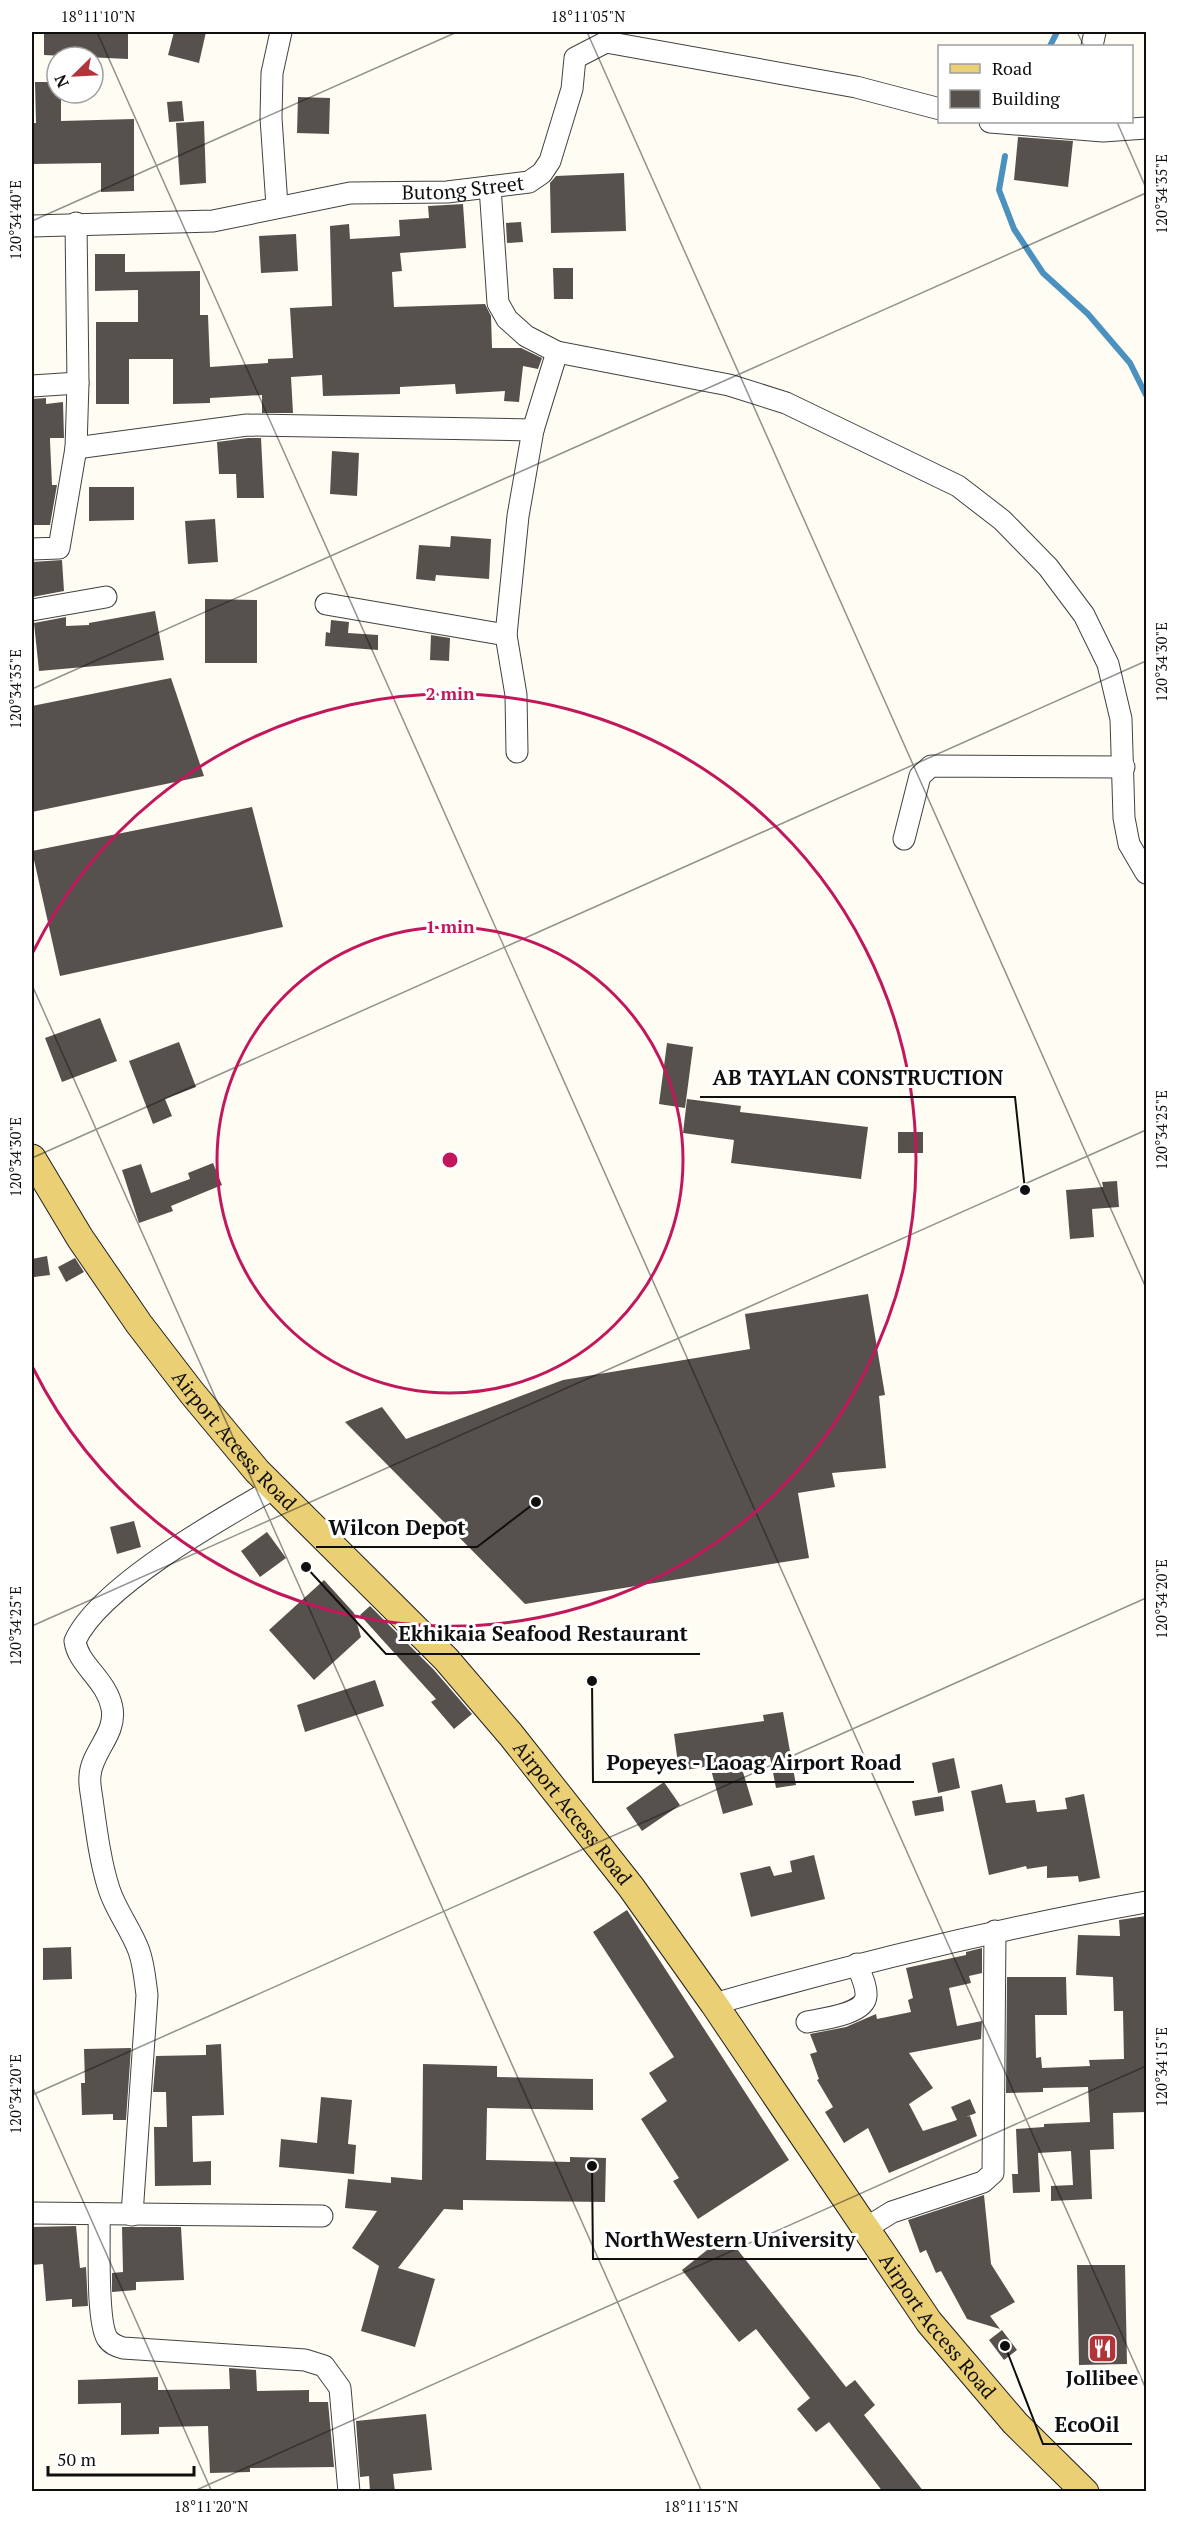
<svg xmlns="http://www.w3.org/2000/svg" width="1178" height="2523" viewBox="0 0 1178 2523" font-family="'PT Serif',serif">
	<rect width="100%" height="100%" fill="#fefcf3"/>
	<g fill="none" stroke-linecap="round" stroke-linejoin="round">
		<path stroke="#4a91c0" stroke-width="6" d="M 1050,46 L 1057,32
			M 1005,156 L 999,190 L 1014,229 L 1043,273 L 1088,314 L 1130,363 L 1146,395"/>
	</g>
	<path fill="#57514d" d="M 44,32 L 128,32 L 128,59 L 44,55 Z
		M 174,32 L 206,32 L 199,63 L 168,55 Z
		M 35,82 L 57,82 L 57,93 L 61,93 L 61,121 L 134,119 L 134,191 L 101,192 L 101,163 L 32,164 L 32,123 L 36,123 Z
		M 298,97 L 330,98 L 329,134 L 297,133 Z
		M 182,101 L 184,121 L 169,122 L 167,102 Z
		M 204,121 L 206,183 L 180,185 L 176,123 Z
		M 1018,137 L 1073,141 L 1068,187 L 1014,180 Z
		M 624,173 L 626,231 L 551,233 L 550,183 L 556,176 Z
		M 463,204 L 466,248 L 400,253 L 402,271 L 392,272 L 394,307 L 485,304 L 491,316 L 492,348 L 521,348 L 542,358 L 538,369 L 523,366 L 519,402 L 504,401 L 505,391 L 456,394 L 455,384 L 400,387 L 400,394 L 323,396 L 322,375 L 291,377 L 293,413 L 262,413 L 262,395 L 210,398 L 210,403 L 173,404 L 173,359 L 129,359 L 129,404 L 96,404 L 96,322 L 138,322 L 138,290 L 95,291 L 95,254 L 125,254 L 125,272 L 200,271 L 200,315 L 208,315 L 210,367 L 268,363 L 268,359 L 293,358 L 290,308 L 332,306 L 330,226 L 349,224 L 350,239 L 400,236 L 399,220 L 429,218 L 428,206 Z
		M 521,222 L 523,242 L 507,243 L 506,223 Z
		M 296,234 L 298,271 L 261,273 L 259,236 Z
		M 553,268 L 573,268 L 573,299 L 554,299 Z
		M 46,398 L 46,404 L 63,402 L 64,438 L 50,438 L 50,441 L 52,485 L 57,485 L 50,525 L 32,525 L 32,399 Z
		M 248,438 L 261,438 L 264,498 L 237,498 L 236,474 L 219,474 L 217,442 Z
		M 332,451 L 359,453 L 357,496 L 330,494 Z
		M 89,487 L 134,487 L 134,520 L 89,521 Z
		M 215,519 L 218,562 L 188,564 L 185,521 Z
		M 451,536 L 491,539 L 489,579 L 436,575 L 435,581 L 416,579 L 419,545 L 450,547 Z
		M 62,560 L 64,591 L 32,597 L 32,562 Z
		M 205,599 L 257,600 L 257,663 L 205,663 Z
		M 155,611 L 164,660 L 39,671 L 34,623 L 66,617 L 66,626 L 89,625 L 89,623 Z
		M 331,620 L 349,622 L 348,633 L 378,635 L 378,650 L 325,646 L 326,632 L 330,633 Z
		M 431,635 L 450,638 L 449,661 L 430,660 Z
		M 171,678 L 204,776 L 32,812 L 32,706 Z
		M 252,807 L 283,927 L 60,976 L 32,851 Z
		M 100,1018 L 117,1061 L 62,1082 L 45,1038 Z
		M 179,1042 L 196,1087 L 165,1099 L 172,1116 L 153,1124 L 129,1061 Z
		M 667,1043 L 693,1047 L 685,1108 L 659,1104 Z
		M 687,1099 L 741,1106 L 740,1112 L 868,1127 L 861,1179 L 731,1163 L 734,1140 L 683,1133 Z
		M 898,1132 L 923,1132 L 923,1153 L 898,1153 Z
		M 213,1163 L 222,1185 L 171,1206 L 173,1211 L 139,1223 L 122,1170 L 141,1164 L 151,1193 L 154,1192 L 190,1179 L 188,1173 Z
		M 1117,1181 L 1119,1207 L 1092,1209 L 1094,1237 L 1070,1239 L 1066,1190 L 1103,1187 L 1102,1182 Z
		M 47,1256 L 50,1275 L 34,1277 L 32,1259 Z
		M 75,1258 L 84,1272 L 66,1282 L 58,1267 Z
		M 868,1294 L 885,1395 L 879,1396 L 886,1468 L 832,1473 L 835,1487 L 798,1493 L 809,1558 L 525,1604 L 345,1422 L 382,1407 L 406,1439 L 563,1380 L 750,1349 L 745,1314 Z
		M 134,1521 L 141,1547 L 117,1554 L 110,1527 Z
		M 267,1532 L 286,1558 L 260,1577 L 241,1551 Z
		M 324,1580 L 354,1613 L 361,1637 L 314,1680 L 269,1630 Z
		M 370,1606 L 434,1670 L 472,1714 L 454,1729 L 431,1702 L 436,1699 L 360,1615 Z
		M 375,1680 L 384,1706 L 305,1732 L 297,1705 Z
		M 783,1712 L 796,1785 L 776,1788 L 770,1757 L 740,1762 L 753,1805 L 723,1814 L 710,1766 L 679,1771 L 674,1734 L 764,1721 L 763,1715 Z
		M 954,1758 L 960,1788 L 938,1793 L 932,1763 Z
		M 664,1782 L 680,1805 L 642,1831 L 626,1808 Z
		M 1002,1784 L 1006,1803 L 1035,1800 L 1037,1812 L 1067,1809 L 1065,1798 L 1084,1794 L 1100,1878 L 1079,1882 L 1078,1876 L 1047,1878 L 1047,1866 L 1027,1869 L 1026,1866 L 989,1875 L 971,1791 Z
		M 942,1796 L 944,1811 L 915,1816 L 912,1801 Z
		M 814,1855 L 825,1899 L 751,1917 L 740,1873 L 770,1866 L 774,1876 L 792,1872 L 790,1861 Z
		M 627,1910 L 789,2160 L 698,2219 L 673,2181 L 679,2178 L 641,2119 L 667,2101 L 649,2073 L 674,2057 L 593,1932 Z
		M 1146,1916 L 1146,2112 L 1113,2113 L 1114,2149 L 1090,2150 L 1092,2199 L 1051,2201 L 1051,2186 L 1073,2185 L 1071,2151 L 1038,2153 L 1040,2192 L 1013,2193 L 1012,2174 L 1018,2174 L 1016,2129 L 1044,2127 L 1044,2124 L 1090,2122 L 1088,2087 L 1043,2088 L 1043,2092 L 1006,2093 L 1007,1977 L 1066,1977 L 1067,2015 L 1035,2015 L 1036,2058 L 1041,2057 L 1042,2068 L 1090,2066 L 1089,2060 L 1124,2059 L 1123,2011 L 1114,2011 L 1113,1977 L 1076,1975 L 1078,1935 L 1120,1936 L 1119,1920 Z
		M 71,1947 L 72,1979 L 43,1980 L 43,1948 Z
		M 982,1948 L 982,1973 L 969,1976 L 971,1983 L 949,1988 L 957,2026 L 982,2021 L 981,2039 L 909,2053 L 933,2088 L 909,2104 L 923,2131 L 957,2120 L 951,2107 L 970,2099 L 976,2113 L 966,2117 L 970,2116 L 977,2136 L 889,2173 L 868,2128 L 844,2143 L 825,2112 L 833,2107 L 817,2080 L 819,2079 L 810,2054 L 817,2052 L 810,2034 L 846,2027 L 876,2014 L 877,2019 L 911,2012 L 908,2000 L 913,1998 L 906,1968 L 966,1955 L 966,1952 Z
		M 221,2044 L 224,2115 L 192,2116 L 193,2162 L 211,2161 L 211,2185 L 155,2186 L 154,2127 L 167,2127 L 166,2092 L 153,2092 L 156,2056 L 206,2055 L 206,2045 Z
		M 131,2048 L 126,2120 L 113,2120 L 113,2114 L 82,2115 L 81,2083 L 85,2083 L 84,2049 Z
		M 423,2064 L 497,2066 L 497,2077 L 593,2079 L 593,2110 L 487,2108 L 486,2160 L 570,2162 L 570,2157 L 606,2158 L 605,2202 L 463,2200 L 463,2210 L 444,2209 L 398,2268 L 435,2279 L 415,2347 L 361,2331 L 379,2266 L 352,2248 L 377,2211 L 345,2208 L 348,2179 L 391,2183 L 391,2177 L 422,2180 Z
		M 321,2097 L 352,2100 L 348,2144 L 356,2145 L 354,2174 L 279,2167 L 281,2139 L 317,2143 Z
		M 984,2195 L 991,2264 L 1015,2302 L 990,2316 L 1000,2329 L 967,2319 L 941,2271 L 936,2273 L 926,2250 L 920,2253 L 908,2220 Z
		M 76,2226 L 80,2268 L 86,2267 L 88,2306 L 72,2307 L 72,2299 L 46,2301 L 43,2264 L 32,2265 L 32,2227 Z
		M 122,2227 L 181,2227 L 184,2280 L 136,2282 L 136,2290 L 112,2292 L 112,2273 L 123,2272 Z
		M 726,2235 L 846,2387 L 855,2380 L 875,2405 L 864,2415 L 924,2492 L 883,2492 L 829,2422 L 816,2432 L 797,2409 L 810,2398 L 756,2329 L 739,2342 L 682,2270 Z
		M 1077,2265 L 1125,2265 L 1127,2364 L 1079,2365 Z
		M 1002,2330 L 1017,2350 L 1004,2360 L 989,2340 Z
		M 229,2368 L 256,2370 L 257,2391 L 309,2390 L 309,2402 L 328,2402 L 334,2467 L 250,2468 L 250,2472 L 210,2473 L 208,2426 L 159,2427 L 159,2434 L 121,2435 L 121,2403 L 78,2404 L 78,2380 L 158,2377 L 158,2390 L 230,2389 Z
		M 426,2414 L 432,2470 L 393,2474 L 395,2492 L 370,2492 L 369,2476 L 360,2477 L 356,2421 Z"/>
	<g fill="none" stroke-linecap="round" stroke-linejoin="round">
		<defs>
			<g id="minor">
				<path d="M 1092,46 L 1095,32"/>
				<path d="M 990,122 L 1103,131 L 1146,128"/>
				<path d="M 490,187 L 498,303 L 507,319 L 526,336 L 557,352 L 729,385 L 786,403 L 958,486 L 1002,520 L 1048,567 L 1084,615 L 1108,664 L 1121,719 L 1124,818 L 1129,844 L 1146,873"/>
				<path d="M 277,206 L 271,118 L 272,73 L 281,32"/>
				<path d="M 76,223 L 78,383 L 76,448 L 247,425 L 533,430 L 557,352"/>
				<path id="s1" d="M 32,226 L 213,221 L 350,193 L 447,192 L 529,182 L 542,173 L 550,161 L 572,89 L 575,58 L 606,42 L 856,87 L 940,109"/>
				<path d="M 32,386 L 78,383"/>
				<path d="M 32,549 L 59,548 L 76,448"/>
				<path d="M 326,604 L 506,635"/>
				<path d="M 32,610 L 106,597"/>
				<path d="M 517,752 L 516,695 L 506,635 L 518,516 L 533,430"/>
				<path d="M 904,839 L 920,776 L 931,766 L 1124,767"/>
				<path d="M 714,2004 C 857,1963 1000,1928 1146,1902"/>
				<path d="M 807,2022 C 822,2019 865,2014 866,1996 C 867,1986 860,1973 857,1964"/>
				<path d="M 32,2213 L 322,2216"/>
				<path d="M 99,2214 C 100,2240 96,2319 107,2338 C 111,2344 116,2346 123,2348 L 305,2360 L 324,2366 L 340,2388 L 349,2492"/>
				<path d="M 132,2215 L 147,1995 C 145,1980 144,1965 139,1951 C 131,1929 116,1911 109,1889 C 100,1861 96,1828 92,1799 C 91,1792 89,1783 90,1776 C 91,1752 117,1734 112,1708 C 107,1680 78,1665 75,1641 C 99,1587 222,1518 275,1488"/>
				<path d="M 866,2228 L 892,2212 L 983,2182 L 993,2173 L 995,1931"/>
			</g>
			<g id="major">
				<path id="s2" d="M 32,1158 L 80,1238 L 139,1324 L 192,1393 L 257,1471 L 446,1659 L 511,1735 L 631,1887 L 714,2004 L 929,2322 L 1015,2423 L 1085,2492"/>
			</g>
		</defs>
		<use href="#minor" stroke="#424242" stroke-width="23"/>
		<use href="#major" stroke="#202020" stroke-width="29"/>
		<use href="#minor" stroke="#fff" stroke-width="21"/>
		<use href="#major" stroke="#ebcf75" stroke-width="27"/>
	</g>
	<path fill="none" stroke="#0f0f0f" stroke-width="1.5" stroke-opacity="0.45" d="M 97,32 L 1146,2389M 587,32 L 1146,1288M 1077,32 L 1084,46M 1117,122 L 1146,188M 32,221 L 457,32M 32,689 L 1146,193M 32,985 L 702,2492M 32,1158 L 1146,661M 32,1626 L 1146,1130M 32,2086 L 212,2492M 32,2095 L 1146,1598M 192,2492 L 1146,2066"/>
	<g fill="none" stroke="#c2185b" stroke-width="3">
		<circle cx="450" cy="1160" r="233"/>
		<path d="M33 952A466 466 0 1 1 33 1368"/>
	</g>
	<defs>
		<symbol id="restaurant-square" viewBox="-11 -11 22 22"><rect x="-9" y="-9" width="18" height="18" rx="4" fill="#b2343a" stroke="#fff"/><path d="M-5-6h1v4h1v-4h1v4h1v-4h1v5L-1.5 .5V6h-2V.5L-5-1ZM5-6V6H3V1.5H1.5Q1.5-4 5-6Z" fill="#fff"/></symbol>
	</defs>
	<g fill-rule="evenodd">
		<use href="#restaurant-square" x="1086" y="2332" width="33" height="33"/>
	</g>
	<g text-anchor="middle" stroke-width="6" stroke-linejoin="round" paint-order="stroke">
		<g font-size="20" fill="#0f0f0f" stroke="#fff">
			<text dy="7" stroke="none"><textPath href="#s1" startOffset="434">Butong Street</textPath></text>
			<text dy="7" stroke="none"><textPath href="#s2" startOffset="348">Airport Access Road</textPath></text>
			<text dy="7" stroke="none"><textPath href="#s2" startOffset="852">Airport Access Road</textPath></text>
			<text dy="7" stroke="none"><textPath href="#s2" startOffset="1482">Airport Access Road</textPath></text>
		</g>
		<g font-size="20" font-weight="bold" fill="#0f0f0f" stroke="#fff">
			<text x="1102" y="2385">Jollibee</text>
		</g>
	</g>
	<circle cx="450" cy="1160" r="9" fill="#c2185b" stroke="#fff" stroke-width="3"/>
	<g font-size="18" text-anchor="middle" font-weight="bold" fill="#c2185b" stroke="#fff" stroke-width="6" stroke-linejoin="round" paint-order="stroke">
		<text x="450" y="700">2 min</text>
		<text x="450" y="933">1 min</text>
	</g>
	<path fill="none" stroke="#0f0f0f" stroke-width="2" d="M1025 1190L1015 1097H700M536 1502L477 1547H316M306 1567L386 1654H700M592 1681L593 1782H914M592 2166L593 2259H867M1005 2346L1043 2444H1132"/>
	<g fill="#0f0f0f" stroke="#fff" stroke-width="2">
		<circle cx="1025" cy="1190" r="6"/>
		<circle cx="536" cy="1502" r="6"/>
		<circle cx="306" cy="1567" r="6"/>
		<circle cx="592" cy="1681" r="6"/>
		<circle cx="592" cy="2166" r="6"/>
		<circle cx="1005" cy="2346" r="6"/>
	</g>
	<g font-size="21" text-anchor="middle" font-weight="bold" fill="#0f0f0f" stroke="#fff" stroke-width="6" stroke-linejoin="round" paint-order="stroke">
		<text x="858" y="1085">AB TAYLAN CONSTRUCTION</text>
		<text x="397" y="1535">Wilcon Depot</text>
		<text x="543" y="1641">Ekhikaia Seafood Restaurant</text>
		<text x="754" y="1770">Popeyes - Laoag Airport Road</text>
		<text x="730" y="2247">NorthWestern University</text>
		<text x="1087" y="2432">EcoOil</text>
	</g>
	<rect width="1178" height="2523" fill="none" stroke="#ffffff" stroke-width="66"/>
	<rect x="938" y="45" width="195" height="78" fill="#ffffff" stroke="#9f9f9f" stroke-width="1.5"/>
	<rect x="950" y="64" width="30" height="9" fill="#ebcf75" stroke="#9f9f9f" stroke-width="1.5"/>
	<text x="992" y="75" font-size="18" fill="#0f0f0f">Road</text>
	<rect x="950" y="90" width="30" height="18" fill="#57514d" stroke="#9f9f9f" stroke-width="1.5"/>
	<text x="992" y="105" font-size="18" fill="#0f0f0f">Building</text>
	<g transform="translate(75 75) rotate(246)"><circle r="28" fill="#ffffff" stroke="#9f9f9f" stroke-width="1.5"/>
	<path d="M0-4.5L10 22L0 15L-10 22Z" fill="#b2343a"/>
	<text y="-9" font-size="16" font-weight="bold" text-anchor="middle" fill="#0f0f0f">N</text>
	</g>
	<path d="M48 2466v9h146v-9" fill="none" stroke="#0f0f0f" stroke-width="3"/>
	<text x="57" y="2466" font-size="18" fill="#0f0f0f" stroke="#ffffff" stroke-width="4.5" paint-order="stroke">50 m</text>
	<rect x="33" y="33" width="1112" height="2457" fill="none" stroke="#0f0f0f" stroke-width="2"/>
	<g font-size="15" text-anchor="middle" fill="#0f0f0f">
		<text x="98" y="22">18°11'10"N</text>
		<text x="588" y="22">18°11'05"N</text>
		<text transform="translate(1162 194) rotate(-90)" y="5">120°34'35"E</text>
		<text transform="translate(16 220) rotate(-90)" y="5">120°34'40"E</text>
		<text transform="translate(1162 662) rotate(-90)" y="5">120°34'30"E</text>
		<text transform="translate(16 689) rotate(-90)" y="5">120°34'35"E</text>
		<text transform="translate(1162 1130) rotate(-90)" y="5">120°34'25"E</text>
		<text transform="translate(16 1157) rotate(-90)" y="5">120°34'30"E</text>
		<text transform="translate(1162 1599) rotate(-90)" y="5">120°34'20"E</text>
		<text transform="translate(16 1626) rotate(-90)" y="5">120°34'25"E</text>
		<text transform="translate(1162 2067) rotate(-90)" y="5">120°34'15"E</text>
		<text transform="translate(16 2094) rotate(-90)" y="5">120°34'20"E</text>
		<text x="211" y="2512">18°11'20"N</text>
		<text x="701" y="2512">18°11'15"N</text>
	</g>
</svg>
